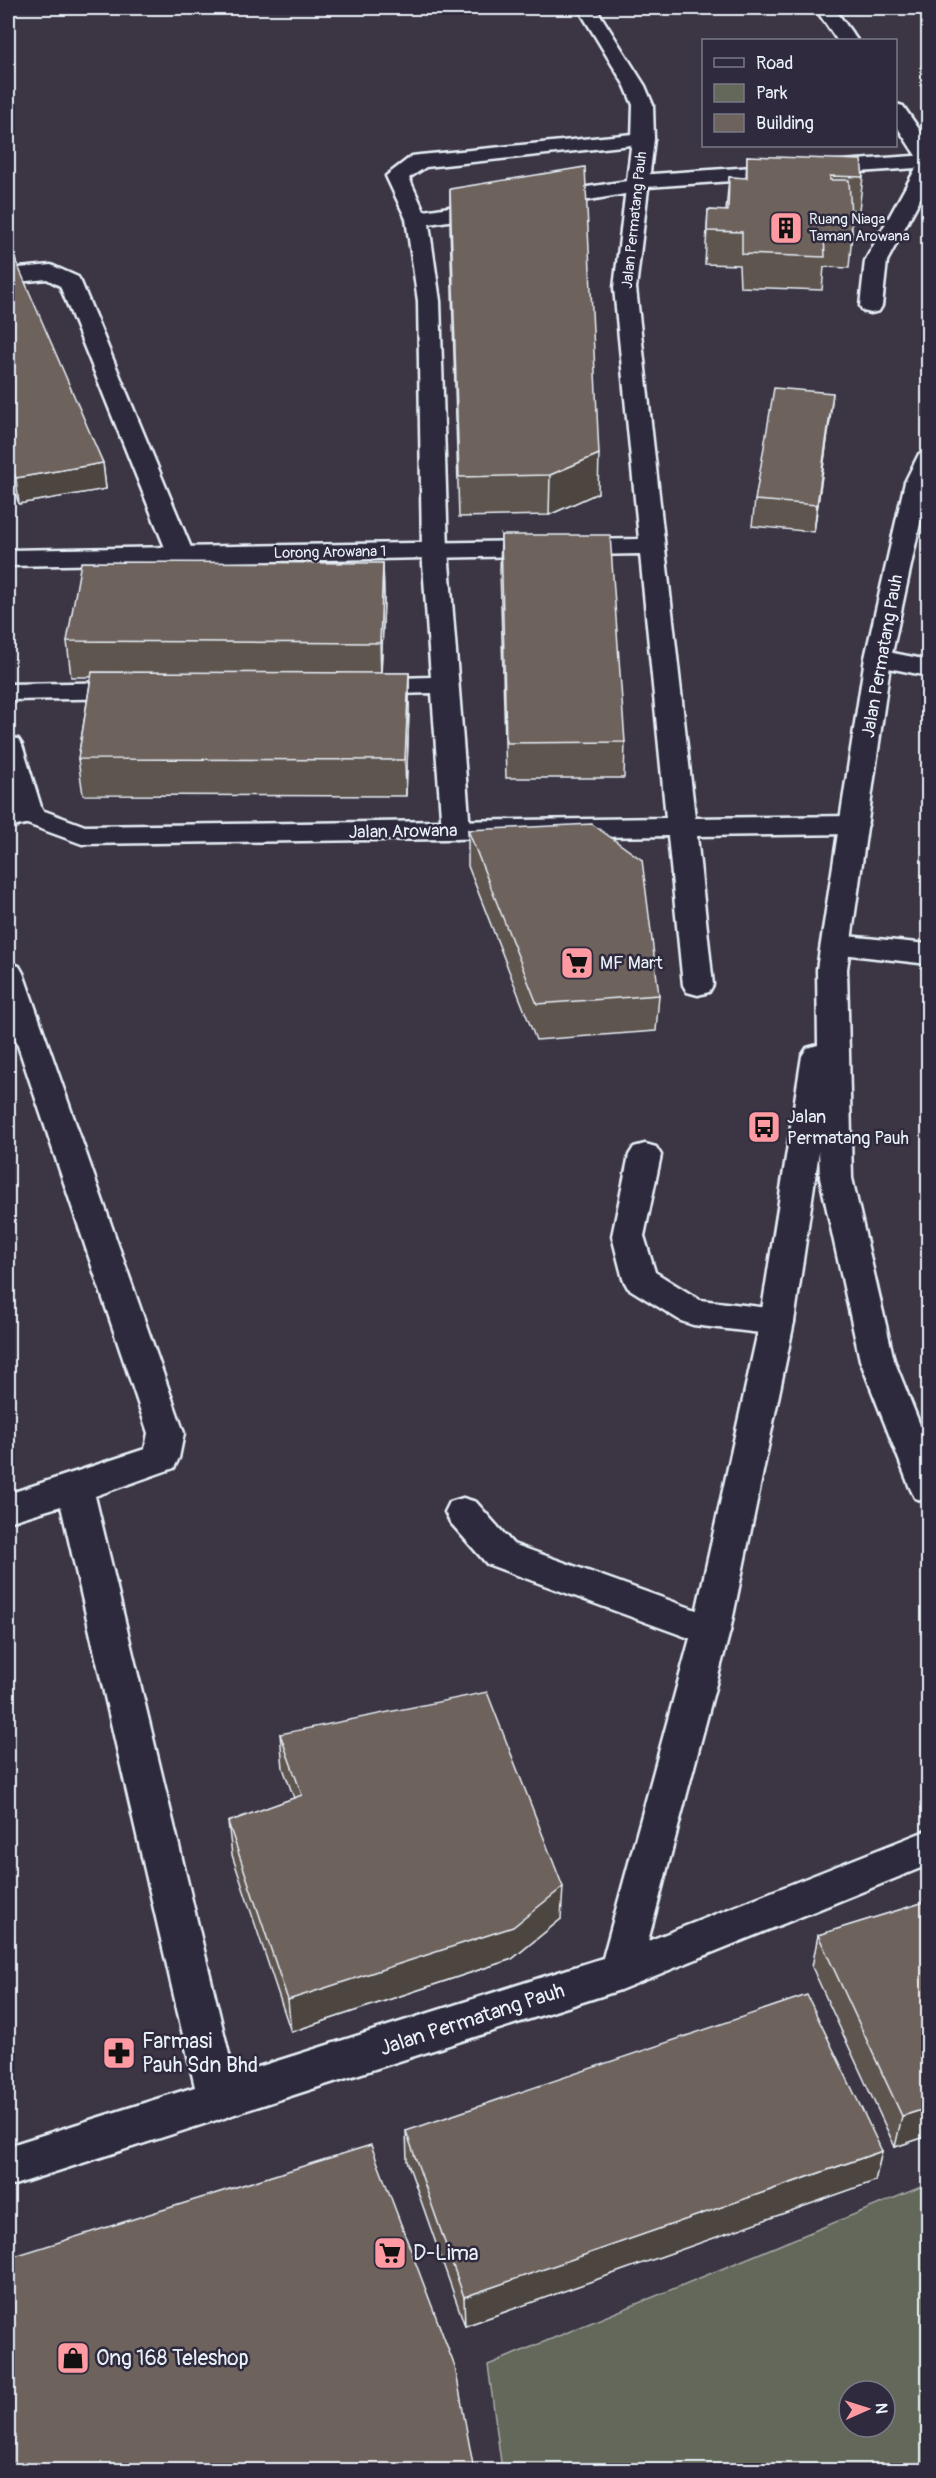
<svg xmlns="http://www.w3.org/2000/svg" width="936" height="2478" viewBox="0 0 936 2478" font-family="Pangolin,sans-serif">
	<rect width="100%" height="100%" fill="#3c3543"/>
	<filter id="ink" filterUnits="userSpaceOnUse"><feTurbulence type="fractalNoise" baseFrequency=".0167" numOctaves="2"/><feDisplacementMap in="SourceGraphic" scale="12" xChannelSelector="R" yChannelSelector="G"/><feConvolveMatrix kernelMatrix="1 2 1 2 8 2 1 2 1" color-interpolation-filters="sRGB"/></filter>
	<g filter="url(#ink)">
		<path fill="#64685a" stroke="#a6aca9" stroke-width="1.5" fill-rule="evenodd" d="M 928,2184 L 928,2470 L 502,2470 L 488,2365 ZM 849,2391 L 885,2391 L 885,2427 L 849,2427 Z"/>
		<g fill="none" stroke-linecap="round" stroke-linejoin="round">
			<defs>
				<path id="service" d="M 643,133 L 650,135 L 654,139 L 650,143 L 426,167 L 409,178 L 424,211 L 493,200 L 501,202 L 504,207 L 501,212 L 493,214 L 429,224 L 440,301 L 448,550 L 470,830 L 466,836 L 456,839 L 446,836 L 442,830 L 432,693 L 365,695 L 355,693 L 351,687 L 355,681 L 365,679 L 431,677 L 422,550 L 418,301 L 406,219 L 386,176 L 412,156 L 420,155 Z
					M 928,155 L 928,184 L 887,261 L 882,306 L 879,311 L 871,313 L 863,311 L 860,306 L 865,261 L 916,168 L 647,187 L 645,191 L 637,192 L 541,208 L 533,206 L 530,201 L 533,196 L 541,194 L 627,181 L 630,176 L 638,175 Z
					M 51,265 L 78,277 L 81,282 L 194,555 L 190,560 L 181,563 L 172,560 L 168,555 L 60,286 L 47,279 L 8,283 L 8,269 Z
					M 878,650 L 928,660 L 928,676 L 869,664 L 865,658 L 869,652 Z
					M 134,682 L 144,684 L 148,690 L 144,696 L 134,698 L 8,700 L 8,684 Z
					M 29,806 L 39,809 L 43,815 L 39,821 L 8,828 L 8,810 Z
					M 836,935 L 928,944 L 928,964 L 825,952 L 821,945 L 825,938 Z
					M 8,963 L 19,966 L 23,973 L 184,1433 L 179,1458 L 174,1468 L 95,1496 L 240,2100 L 234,2114 L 219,2120 L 204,2114 L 198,2100 L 61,1506 L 8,1522 L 8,1494 L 145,1449 L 148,1433 L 8,1016 Z
					M 645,1144 L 656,1147 L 661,1155 L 644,1236 L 655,1272 L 700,1300 L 777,1309 L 789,1313 L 794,1322 L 789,1331 L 777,1335 L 693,1325 L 681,1321 L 628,1288 L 623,1279 L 612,1236 L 629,1155 L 634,1147 Z
					M 463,1498 L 476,1502 L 513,1544 L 724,1620 L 730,1631 L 724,1642 L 711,1646 L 487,1564 L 450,1522 L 445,1512 L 450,1502 Z"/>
				<path id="minor" d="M 578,8 L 596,8 L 645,86 L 653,105 L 654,139 L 636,288 L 695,818 L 854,816 L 864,819 L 868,825 L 864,831 L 854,834 L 697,836 L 713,985 L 709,992 L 698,995 L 687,992 L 683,985 L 668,836 L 82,844 L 19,821 L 8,790 L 8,737 L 18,739 L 22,745 L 42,810 L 85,826 L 666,818 L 640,554 L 8,566 L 8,550 L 639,539 L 614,288 L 632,139 L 633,105 L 625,86 Z
					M 815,8 L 834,8 L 857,40 L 837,40 Z
					M 896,104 L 903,106 L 928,142 L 928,163 L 920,162 L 896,125 Z"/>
				<path id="primary" d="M 928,452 L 928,486 L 891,658 L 847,969 L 852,1178 L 894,1360 L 928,1445 L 928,1502 L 915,1498 L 910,1488 L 860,1360 L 820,1178 L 819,1151 L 794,1322 L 730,1631 L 648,1941 L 928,1830 L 928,1865 L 620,1990 L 8,2187 L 8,2146 L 603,1958 L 692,1631 L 760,1322 L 802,1056 L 807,1048 L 818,1045 L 817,969 L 865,658 L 905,482 L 919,454 Z"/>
			</defs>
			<use href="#service" stroke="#e8f1f8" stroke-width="5"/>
			<use href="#minor" stroke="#e8f1f8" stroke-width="5"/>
			<use href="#primary" stroke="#e8f1f8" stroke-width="5"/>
			<use href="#service" fill="#2f2a3d" fill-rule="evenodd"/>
			<use href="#minor" fill="#2f2a3d" fill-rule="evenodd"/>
			<use href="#primary" fill="#2f2a3d" fill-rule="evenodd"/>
		</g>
		<path fill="#5f5450" stroke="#e8f1f8" stroke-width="1.5" d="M 747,156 L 863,177 L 859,210 L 851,210 L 852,234 L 849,268 L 824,267 L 822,290 L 740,287 L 739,265 L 705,264 L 708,210 L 726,211 L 729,177 L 746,178 Z
			M 450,189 L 598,493 L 549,515 L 459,517 L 450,227 Z
			M 8,260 L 103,463 L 106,489 L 19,504 L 8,474 Z
			M 830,419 L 814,532 L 752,526 L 755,500 Z
			M 501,535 L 625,742 L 624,778 L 506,778 L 500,570 Z
			M 383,563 L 384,598 L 381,673 L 409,673 L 409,709 L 406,796 L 83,795 L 78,759 L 91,677 L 71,677 L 67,641 Z
			M 468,830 L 659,995 L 656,1031 L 536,1040 L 468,866 Z
			M 280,1734 L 561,1919 L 512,1959 L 291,2032 L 232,1855 L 228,1822 L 294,1798 L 283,1768 Z
			M 928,1901 L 928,2136 L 895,2147 L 812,1967 L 818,1935 Z
			M 406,2131 L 882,2151 L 875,2181 L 465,2326 L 407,2161 Z"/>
		<path fill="#4d4541" stroke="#e8f1f8" stroke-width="1.5" d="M 833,393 L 830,419 L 814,532 L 817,505 Z
			M 599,454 L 598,493 L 549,515 L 550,475 Z
			M 103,463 L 106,489 L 19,504 L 16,478 Z
			M 383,563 L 384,598 L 381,678 L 380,643 Z
			M 409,673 L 409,709 L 406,796 L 405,760 Z
			M 563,1887 L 561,1919 L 512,1959 L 291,2032 L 288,2000 Z
			M 928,2108 L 928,2136 L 895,2147 L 902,2116 Z
			M 882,2151 L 875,2181 L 465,2326 L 464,2297 Z"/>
		<path fill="#6e625d" stroke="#e8f1f8" stroke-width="1.5" d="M 747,156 L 861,160 L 863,177 L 830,176 L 830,180 L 849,180 L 852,234 L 824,233 L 825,257 L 742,254 L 742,232 L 707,231 L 708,210 L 728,211 L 729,177 L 747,178 Z
			M 585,167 L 599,454 L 550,475 L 459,477 L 450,189 Z
			M 15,259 L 103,463 L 16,478 L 8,457 L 8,260 Z
			M 774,388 L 833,393 L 817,505 L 755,500 Z
			M 501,535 L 610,535 L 625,742 L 506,743 Z
			M 81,562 L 383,563 L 380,643 L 67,641 Z
			M 92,672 L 409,673 L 405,760 L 78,759 Z
			M 592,824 L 642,860 L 659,995 L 537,1004 L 468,830 Z
			M 487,1692 L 563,1887 L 513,1927 L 288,2000 L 228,1822 L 302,1795 L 280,1734 Z
			M 928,1901 L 928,2108 L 902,2116 L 818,1935 Z
			M 807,1995 L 882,2151 L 464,2297 L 406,2131 Z
			M 371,2145 L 455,2367 L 474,2470 L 8,2470 L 8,2258 Z"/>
	</g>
	<defs>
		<symbol id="building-square" viewBox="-11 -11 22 22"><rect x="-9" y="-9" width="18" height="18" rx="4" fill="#ff9aa2" stroke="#2f2a3d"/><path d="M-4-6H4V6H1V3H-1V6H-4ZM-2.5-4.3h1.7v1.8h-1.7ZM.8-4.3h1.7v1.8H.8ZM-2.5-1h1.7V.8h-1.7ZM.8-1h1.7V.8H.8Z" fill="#111"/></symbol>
		<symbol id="supermarket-square" viewBox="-11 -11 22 22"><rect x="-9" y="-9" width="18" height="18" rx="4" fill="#ff9aa2" stroke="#2f2a3d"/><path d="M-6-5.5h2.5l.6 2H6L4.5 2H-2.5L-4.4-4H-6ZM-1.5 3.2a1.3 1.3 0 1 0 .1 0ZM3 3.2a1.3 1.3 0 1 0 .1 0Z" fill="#111"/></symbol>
		<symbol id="bus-square" viewBox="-11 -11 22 22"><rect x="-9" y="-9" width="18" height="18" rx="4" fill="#ff9aa2" stroke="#2f2a3d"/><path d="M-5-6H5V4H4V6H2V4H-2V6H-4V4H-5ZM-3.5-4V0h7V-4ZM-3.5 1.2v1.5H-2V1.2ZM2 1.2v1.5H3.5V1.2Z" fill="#111"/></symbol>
		<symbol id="pharmacy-square" viewBox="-11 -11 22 22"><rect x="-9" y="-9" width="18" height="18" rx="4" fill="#ff9aa2" stroke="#2f2a3d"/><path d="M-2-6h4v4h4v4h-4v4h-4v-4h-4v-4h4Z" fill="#111"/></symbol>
		<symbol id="shop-square" viewBox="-11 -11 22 22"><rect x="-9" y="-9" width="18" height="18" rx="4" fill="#ff9aa2" stroke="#2f2a3d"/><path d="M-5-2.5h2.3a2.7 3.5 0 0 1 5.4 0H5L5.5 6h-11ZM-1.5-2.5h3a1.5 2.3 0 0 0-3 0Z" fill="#111"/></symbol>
	</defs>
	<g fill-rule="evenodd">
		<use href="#building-square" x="767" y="209" width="38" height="38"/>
		<use href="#supermarket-square" x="558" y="944" width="38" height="38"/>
		<use href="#bus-square" x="745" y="1108" width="38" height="38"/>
		<use href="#pharmacy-square" x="100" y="2034" width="38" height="38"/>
		<use href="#supermarket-square" x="371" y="2234" width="38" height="38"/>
		<use href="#shop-square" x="54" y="2339" width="38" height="38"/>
	</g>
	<g text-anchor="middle" stroke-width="5" stroke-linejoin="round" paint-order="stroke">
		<g font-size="15" fill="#e8f1f8" stroke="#2f2a3d" text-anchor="start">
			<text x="809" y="224">Ruang Niaga<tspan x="809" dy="17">Taman Arowana</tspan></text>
		</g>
		<g font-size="15" fill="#e8f1f8" stroke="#2f2a3d">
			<text transform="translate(634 220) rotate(-84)" y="5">Jalan Permatang Pauh</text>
			<text transform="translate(330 552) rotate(-1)" y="5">Lorong Arowana 1</text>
		</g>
		<g font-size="18" fill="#e8f1f8" stroke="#2f2a3d">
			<text transform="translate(882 656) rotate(-80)" y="6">Jalan Permatang Pauh</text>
			<text transform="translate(403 831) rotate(-1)" y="6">Jalan Arowana</text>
		</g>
		<g font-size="18" fill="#e8f1f8" stroke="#2f2a3d" text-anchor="start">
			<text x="600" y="969">MF Mart</text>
			<text x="787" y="1123">Jalan<tspan x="787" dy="21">Permatang Pauh</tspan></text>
		</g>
		<g font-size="21" fill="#e8f1f8" stroke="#2f2a3d">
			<text transform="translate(472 2019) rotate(-18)" y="7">Jalan Permatang Pauh</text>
		</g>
		<g font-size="21" fill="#e8f1f8" stroke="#2f2a3d" text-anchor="start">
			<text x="142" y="2048">Farmasi<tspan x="142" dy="24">Pauh Sdn Bhd</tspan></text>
			<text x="413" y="2260">D-Lima</text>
			<text x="96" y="2365">Ong 168 Teleshop</text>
		</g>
	</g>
	<rect width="936" height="2478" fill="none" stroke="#2f2a3d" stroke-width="30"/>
	<rect x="15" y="15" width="906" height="2448" fill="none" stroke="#e8f1f8" stroke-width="2" filter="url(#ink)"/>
	<rect x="702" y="39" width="195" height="108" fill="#2f2a3d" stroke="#797a88" stroke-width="1.5"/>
	<rect x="714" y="58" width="30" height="9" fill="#2f2a3d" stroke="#797a88" stroke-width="1.5"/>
	<text x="756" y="69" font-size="18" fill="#e8f1f8">Road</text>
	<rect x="714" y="84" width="30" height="18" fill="#64685a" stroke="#797a88" stroke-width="1.5"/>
	<text x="756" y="99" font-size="18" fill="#e8f1f8">Park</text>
	<rect x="714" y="114" width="30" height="18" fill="#6e625d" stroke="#797a88" stroke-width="1.5"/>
	<text x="756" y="129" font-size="18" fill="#e8f1f8">Building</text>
	<g transform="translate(867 2409) rotate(87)"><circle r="28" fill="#2f2a3d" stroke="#797a88" stroke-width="1.5"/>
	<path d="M0-4.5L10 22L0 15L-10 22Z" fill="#ff9aa2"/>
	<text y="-9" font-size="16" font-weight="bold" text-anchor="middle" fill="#e8f1f8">N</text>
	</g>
</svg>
